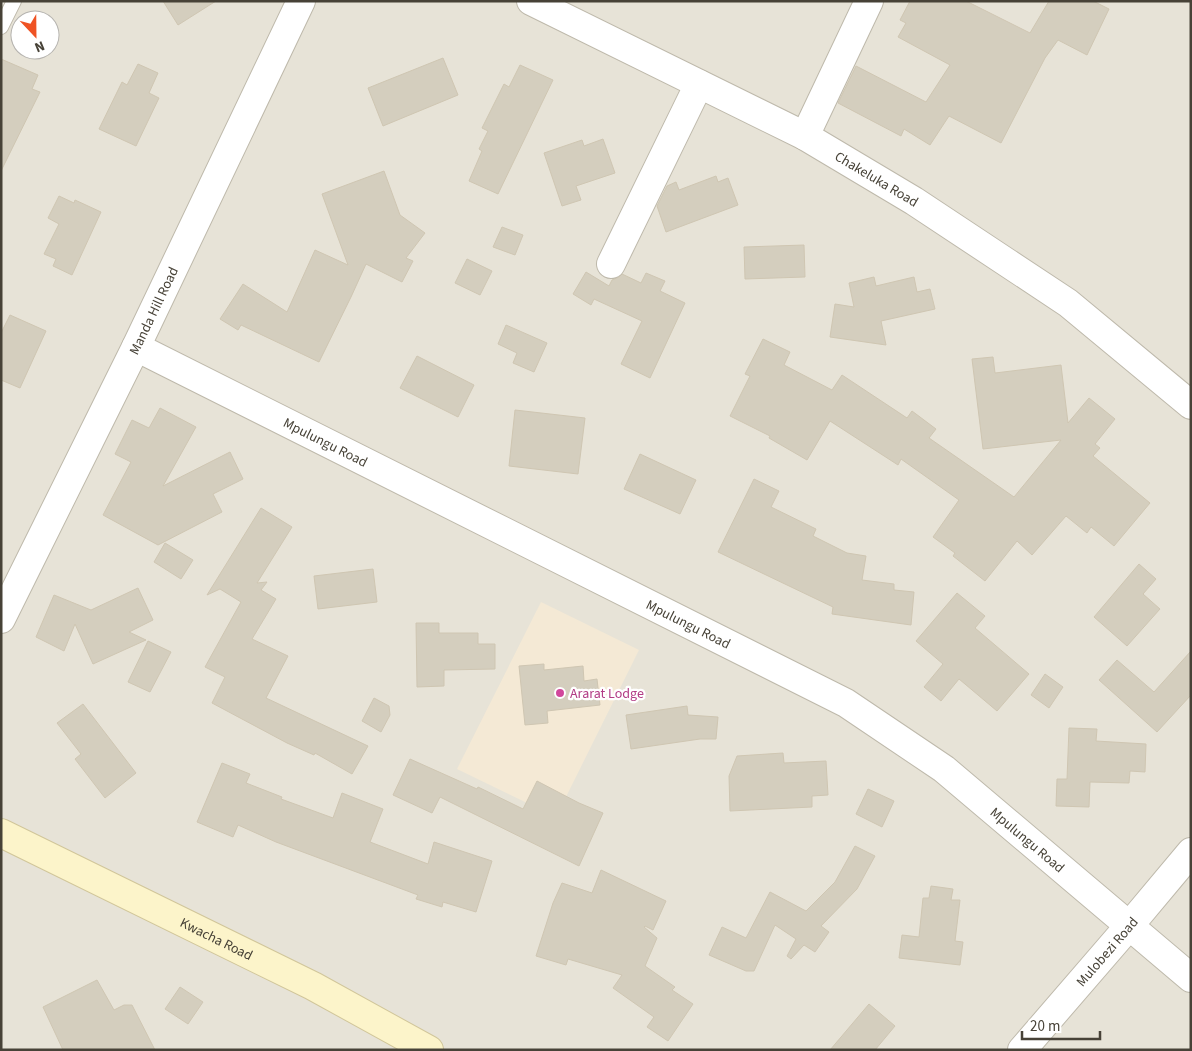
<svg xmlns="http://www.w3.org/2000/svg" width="1192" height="1051" viewBox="0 0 1192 1051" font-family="'Source Sans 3',sans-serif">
	<rect width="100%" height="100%" fill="#f3f1e9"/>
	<path fill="#e7e3d7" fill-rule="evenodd" d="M 13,1 L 1191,1 L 1191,1050 L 1,1050 L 1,26 ZM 20,20 L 50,20 L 50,50 L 20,50 Z"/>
	<path fill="#f4e9d5" d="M 541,602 L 639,650 L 556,817 L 457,769 Z"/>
	<path fill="#d4cebe" stroke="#cfc6b2" d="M 163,1 L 216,1 L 178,25 Z
		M 910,1 L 966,1 L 1030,33 L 1049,1 L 1093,1 L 1109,9 L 1087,55 L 1058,40 L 1045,58 L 1001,143 L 949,116 L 930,145 L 904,129 L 901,136 L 838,103 L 856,66 L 926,102 L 950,65 L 898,37 L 906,23 L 900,20 Z
		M 443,58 L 458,95 L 383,126 L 368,88 Z
		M 1,59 L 38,75 L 32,89 L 40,92 L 1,171 Z
		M 138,64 L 158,73 L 149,93 L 159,98 L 136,146 L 99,129 L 122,82 L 127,85 Z
		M 520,65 L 553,80 L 498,194 L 469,181 L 482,151 L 479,149 L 488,131 L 482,128 L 504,84 L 509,87 Z
		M 603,139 L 615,173 L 576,186 L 581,200 L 562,206 L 544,153 L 582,140 L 584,146 Z
		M 384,171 L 400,215 L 425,233 L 406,258 L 413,261 L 402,282 L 366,264 L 351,297 L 319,362 L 241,325 L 238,330 L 220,319 L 243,284 L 287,312 L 315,250 L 348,265 L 322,194 Z
		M 716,176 L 718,182 L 728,178 L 738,205 L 666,232 L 657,206 L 667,186 L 676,182 L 679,190 Z
		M 59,196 L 74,203 L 75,200 L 101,212 L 72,275 L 53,266 L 56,259 L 44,254 L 59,224 L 48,218 Z
		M 502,227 L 523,235 L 515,255 L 493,247 Z
		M 804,245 L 805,277 L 745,279 L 744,247 Z
		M 467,259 L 492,271 L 480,295 L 455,283 Z
		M 586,272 L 609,286 L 612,280 L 619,277 L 622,274 L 641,283 L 646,273 L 665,281 L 660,291 L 685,303 L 650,378 L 621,364 L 642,321 L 594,299 L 591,305 L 573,294 Z
		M 874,277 L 876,286 L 914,277 L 917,292 L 930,289 L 935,309 L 881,321 L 886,345 L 830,337 L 835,304 L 854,307 L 849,283 Z
		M 10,315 L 46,331 L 20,388 L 1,380 L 1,333 Z
		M 506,325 L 547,343 L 534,372 L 513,363 L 517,353 L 498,344 Z
		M 763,339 L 790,352 L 784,365 L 832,390 L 842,375 L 907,418 L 912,411 L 936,429 L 929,438 L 1014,497 L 1061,440 L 983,449 L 972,359 L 993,357 L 995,373 L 1061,365 L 1068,423 L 1089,398 L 1115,419 L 1095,444 L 1100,448 L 1093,456 L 1150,503 L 1114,546 L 1091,527 L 1087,533 L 1066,516 L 1032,555 L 1017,541 L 985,581 L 953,556 L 955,553 L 933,537 L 959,500 L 901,459 L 898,465 L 830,421 L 807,460 L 769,438 L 770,436 L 730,416 L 750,376 L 745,374 Z
		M 417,356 L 474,385 L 458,417 L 400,388 Z
		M 160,408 L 196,427 L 163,486 L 230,452 L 243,479 L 213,494 L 222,512 L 158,545 L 103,515 L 131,462 L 115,454 L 132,420 L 149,428 Z
		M 515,410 L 585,418 L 578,474 L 509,466 Z
		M 640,454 L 696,480 L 680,514 L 624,489 Z
		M 754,479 L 779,491 L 771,507 L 816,529 L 813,536 L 847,553 L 866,556 L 862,580 L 894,584 L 894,590 L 914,592 L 911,625 L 832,614 L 833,607 L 718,552 Z
		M 261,508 L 292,527 L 257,583 L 267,582 L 261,590 L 276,599 L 252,639 L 288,656 L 266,698 L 368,746 L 352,774 L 315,753 L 314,755 L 287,743 L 212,703 L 225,677 L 205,667 L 241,602 L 220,589 L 207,595 Z
		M 165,543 L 193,560 L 181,579 L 154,562 Z
		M 1139,564 L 1156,579 L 1143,594 L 1160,609 L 1127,646 L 1094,617 Z
		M 373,569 L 377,602 L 318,609 L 314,576 Z
		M 138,588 L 153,620 L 129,632 L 146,640 L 93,664 L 75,624 L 64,651 L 36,637 L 54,595 L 91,610 Z
		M 957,593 L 985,616 L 975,628 L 1029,674 L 997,711 L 959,679 L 941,701 L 924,687 L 943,664 L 916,641 Z
		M 416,623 L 439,623 L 439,633 L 478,633 L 478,644 L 495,644 L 495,669 L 444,670 L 444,686 L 417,687 Z
		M 148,641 L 171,652 L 150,692 L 128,682 Z
		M 1191,651 L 1191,695 L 1157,732 L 1099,680 L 1117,660 L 1154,692 Z
		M 544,664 L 544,670 L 583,666 L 584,681 L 597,679 L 600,705 L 547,711 L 548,723 L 525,725 L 519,666 Z
		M 1045,674 L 1063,687 L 1049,708 L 1031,695 Z
		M 374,698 L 389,706 L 390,715 L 381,732 L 362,721 Z
		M 83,704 L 136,773 L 105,798 L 75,759 L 81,754 L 57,723 Z
		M 687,706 L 688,715 L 718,717 L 716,739 L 700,739 L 631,749 L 626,715 Z
		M 1069,728 L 1097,729 L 1096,741 L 1146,744 L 1145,772 L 1130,771 L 1129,783 L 1090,782 L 1089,807 L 1056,806 L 1057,779 L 1067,779 Z
		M 783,753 L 784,763 L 826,761 L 828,795 L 812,796 L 812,807 L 730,811 L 729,776 L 737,756 Z
		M 410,759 L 477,789 L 478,787 L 523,809 L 537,781 L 579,803 L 603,813 L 579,866 L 440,797 L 432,813 L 393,795 Z
		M 222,763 L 250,774 L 246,783 L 282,797 L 281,799 L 333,818 L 342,793 L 383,809 L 370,842 L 428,864 L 434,842 L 492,861 L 476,912 L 443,902 L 442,907 L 416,899 L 418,895 L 276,842 L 238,825 L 233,837 L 197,822 Z
		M 868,789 L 894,801 L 882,827 L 856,814 Z
		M 855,846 L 875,856 L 857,889 L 821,926 L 829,932 L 815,952 L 804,945 L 791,959 L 787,956 L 796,939 L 775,925 L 754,971 L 746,971 L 709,955 L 722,927 L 746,938 L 770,892 L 806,911 L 835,882 Z
		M 601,870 L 666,901 L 653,930 L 645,926 L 644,927 L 657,938 L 645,966 L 675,987 L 672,990 L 693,1004 L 668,1041 L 647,1027 L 654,1017 L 613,988 L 622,975 L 568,959 L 566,965 L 536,956 L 553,903 L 562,883 L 592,893 Z
		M 931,886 L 953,889 L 951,900 L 960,900 L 955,941 L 963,942 L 960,965 L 899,958 L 902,935 L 919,937 L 923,898 L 929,898 Z
		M 97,980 L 114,1010 L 124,1005 L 132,1005 L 155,1050 L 63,1050 L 43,1007 Z
		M 180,987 L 203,1002 L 188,1024 L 165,1009 Z
		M 869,1004 L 895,1026 L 875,1050 L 830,1050 Z"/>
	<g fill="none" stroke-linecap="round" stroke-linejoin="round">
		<defs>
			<path id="service" d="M 1,27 L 14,1"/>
			<g id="minor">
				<path id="s1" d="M 531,1 L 805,136 L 914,201 L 1068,303 L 1191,405"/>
				<path d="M 805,136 L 869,1"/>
				<path d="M 611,264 L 699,84"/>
				<path id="s2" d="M 136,347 L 846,703 L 944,769 L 1191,978"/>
				<path id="s3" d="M 1,619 L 136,347 L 301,1"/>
				<path id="s4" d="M 1022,1050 L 1129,926 L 1191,852"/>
			</g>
			<g id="secondary">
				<path id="s5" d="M 1,833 L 313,986 L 429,1050"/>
			</g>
		</defs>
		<use href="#service" stroke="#beb9ab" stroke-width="16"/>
		<use href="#minor" stroke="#beb9ab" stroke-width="30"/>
		<use href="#secondary" stroke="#d1c69a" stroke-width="30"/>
		<use href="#service" stroke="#fff" stroke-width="14"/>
		<use href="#minor" stroke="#fff" stroke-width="28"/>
		<use href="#secondary" stroke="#fcf4ca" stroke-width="28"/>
	</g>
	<circle fill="#d1479c" stroke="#fff" stroke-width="2" cx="560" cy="693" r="5"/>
	<g text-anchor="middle" stroke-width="4.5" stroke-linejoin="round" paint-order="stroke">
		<g font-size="14" fill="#474237" stroke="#fff">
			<text dy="5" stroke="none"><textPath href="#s1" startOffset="389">Chakeluka Road</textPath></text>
			<text dy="5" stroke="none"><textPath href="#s3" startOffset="344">Manda Hill Road</textPath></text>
			<text dy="5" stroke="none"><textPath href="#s2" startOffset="212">Mpulungu Road</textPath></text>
			<text dy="5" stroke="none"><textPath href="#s2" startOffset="618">Mpulungu Road</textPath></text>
			<text dy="5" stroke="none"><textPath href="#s2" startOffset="1022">Mpulungu Road</textPath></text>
			<text dy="5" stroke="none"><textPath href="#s5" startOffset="240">Kwacha Road</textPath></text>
			<text dy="5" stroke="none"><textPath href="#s4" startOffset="130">Mulobezi Road</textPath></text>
		</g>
		<g font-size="14" fill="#b23c85" stroke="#fff" text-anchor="start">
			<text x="570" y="698">Ararat Lodge</text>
		</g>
	</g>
	<rect width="1192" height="1051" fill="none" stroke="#474237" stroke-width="5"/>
	<g transform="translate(35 35) rotate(158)"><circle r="24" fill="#ffffff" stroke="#b5b3af"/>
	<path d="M0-4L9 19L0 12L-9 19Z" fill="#ef5324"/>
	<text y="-8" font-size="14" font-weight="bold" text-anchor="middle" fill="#474237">N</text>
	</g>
	<path d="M1022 1031v8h78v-8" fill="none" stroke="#474237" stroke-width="2.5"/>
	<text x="1030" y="1031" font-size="15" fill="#474237" stroke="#ffffff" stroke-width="4" paint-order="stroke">20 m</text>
</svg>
